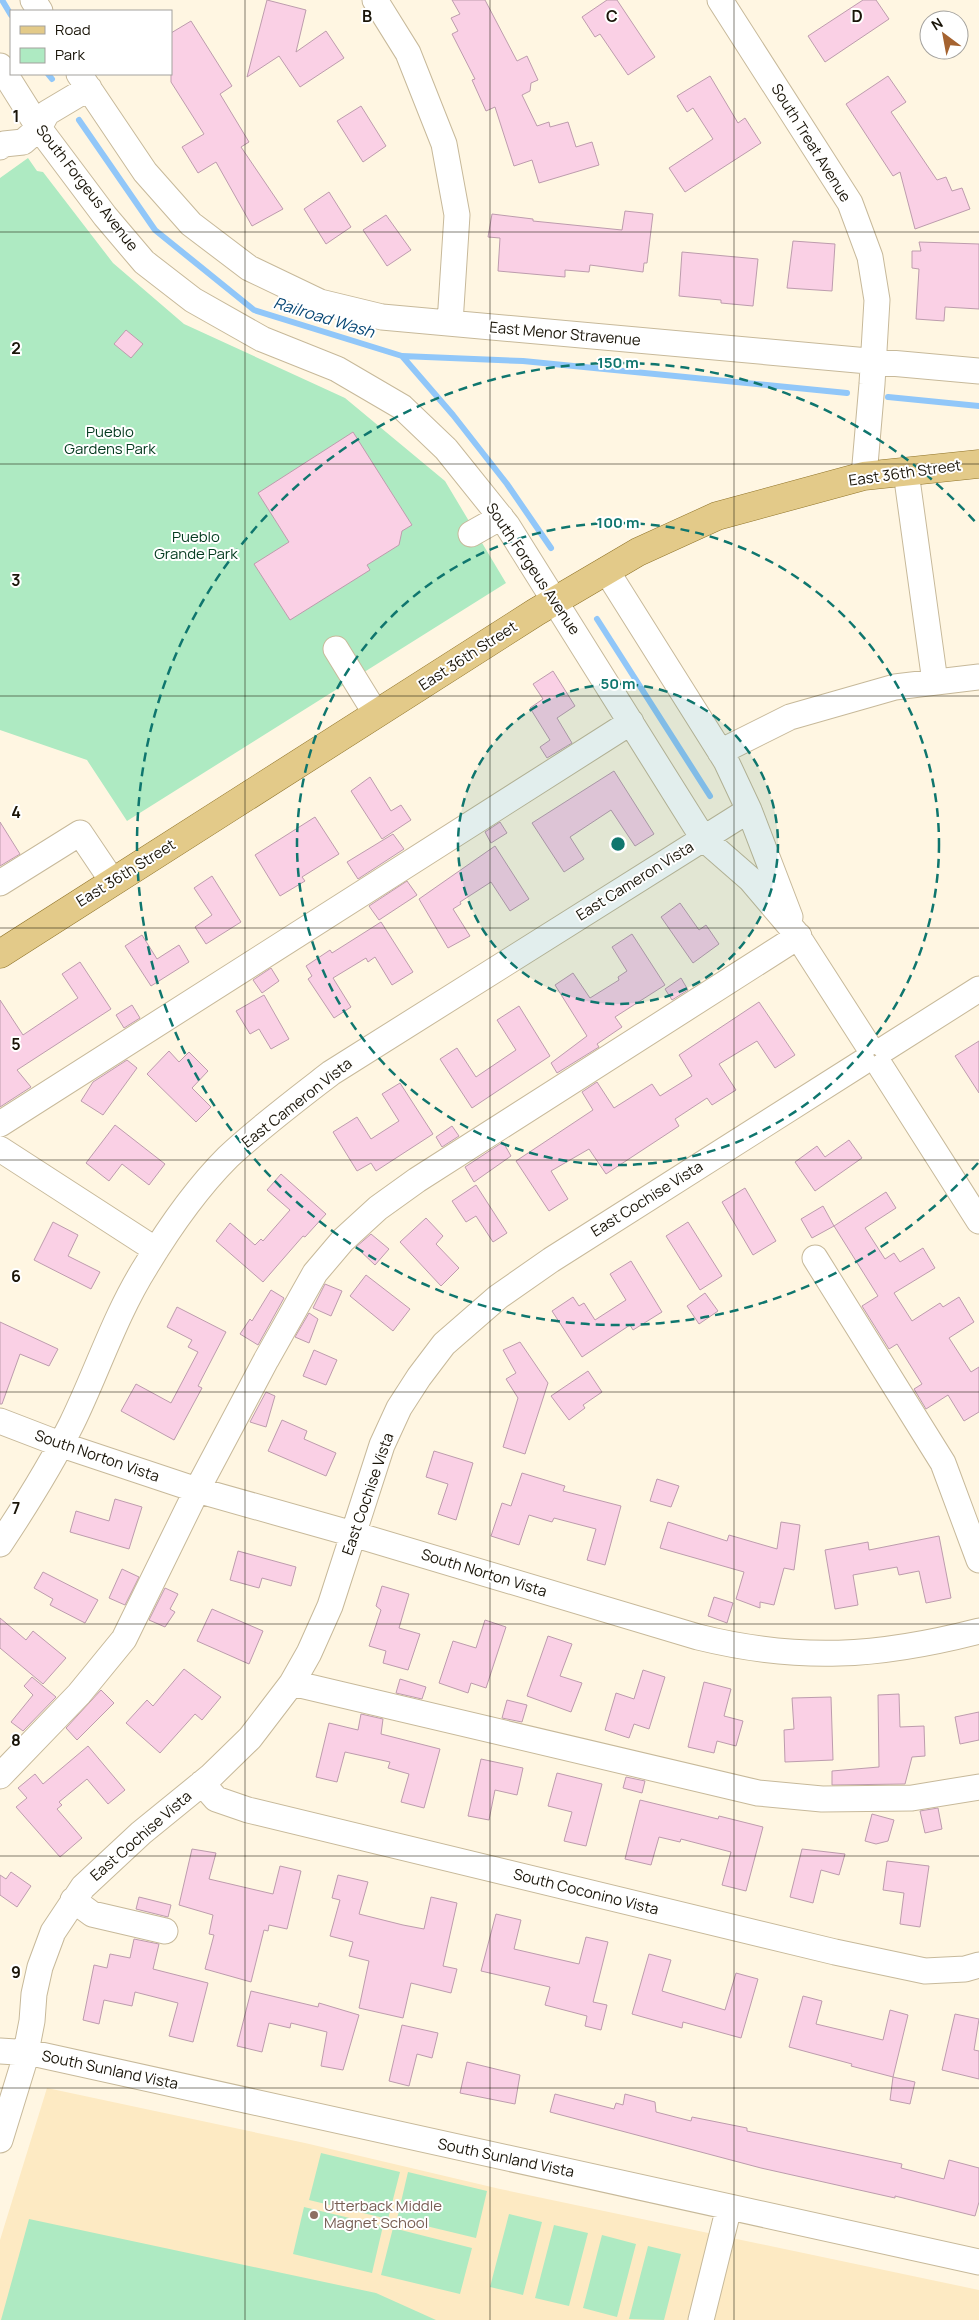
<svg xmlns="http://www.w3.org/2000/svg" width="979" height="2320" viewBox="0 0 979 2320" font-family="Manrope,sans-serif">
	<rect width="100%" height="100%" fill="#fff6e2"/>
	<path fill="#fdeac3" d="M 47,2088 L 305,2143 L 500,2189 L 979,2290 L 979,2320 L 0,2320 L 0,2240 Z"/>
	<path fill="#aeeac2" d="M 28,158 L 37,171 L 43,172 L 113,263 L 184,324 L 345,398 L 445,481 L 506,583 L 127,821 L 87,760 L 0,730 L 0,178 Z
		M 321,2153 L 400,2172 L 388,2219 L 309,2200 Z
		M 408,2172 L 487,2191 L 476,2238 L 397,2219 Z
		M 304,2207 L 383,2226 L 372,2273 L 293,2254 Z
		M 509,2214 L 542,2222 L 523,2295 L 490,2287 Z
		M 29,2219 L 376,2293 L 436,2320 L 1,2320 Z
		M 554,2225 L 588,2233 L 569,2306 L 535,2298 Z
		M 393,2228 L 472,2248 L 460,2294 L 381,2275 Z
		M 602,2235 L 636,2244 L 617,2317 L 583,2308 Z
		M 648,2246 L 681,2254 L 664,2320 L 629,2319 Z"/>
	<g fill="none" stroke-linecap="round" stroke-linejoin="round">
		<path stroke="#91c7f9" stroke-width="6" d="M 2,0 L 11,15
			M 48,74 L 52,79
			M 79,120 L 155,230 L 254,310 L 402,356 L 453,415 L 507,484 L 551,548
			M 402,356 L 523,361 L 847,393
			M 888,397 L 979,406
			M 597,619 L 710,796"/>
	</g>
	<path fill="#fad0e5" stroke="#bd9cad" d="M 267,0 L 306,10 L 296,52 L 326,31 L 344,58 L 300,87 L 279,56 L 247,77 Z
		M 452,0 L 485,0 L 517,61 L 527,56 L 538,80 L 531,83 L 530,91 L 522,95 L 537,126 L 549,122 L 550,127 L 568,122 L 576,147 L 592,142 L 599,165 L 539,183 L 532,160 L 514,166 L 495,107 L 486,111 L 472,80 L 475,79 L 452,34 L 458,31 L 451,18 L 460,14 Z
		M 607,0 L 617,0 L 655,57 L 628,75 L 600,34 L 595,37 L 582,17 Z
		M 863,0 L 876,0 L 889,19 L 825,62 L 808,36 Z
		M 191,21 L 232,86 L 220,94 L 249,142 L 241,147 L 283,209 L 252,226 L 216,162 L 198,173 L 182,147 L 204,134 L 171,82 L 171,33 Z
		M 710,76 L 738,123 L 745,118 L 761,143 L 685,192 L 669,168 L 713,139 L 693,108 L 687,112 L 677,96 Z
		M 888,76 L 906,102 L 891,112 L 937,180 L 946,177 L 952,191 L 962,188 L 970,209 L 915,229 L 900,172 L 893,176 L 846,104 Z
		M 361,106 L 386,146 L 363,162 L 337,121 Z
		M 329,192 L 351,227 L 326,244 L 304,209 Z
		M 625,211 L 653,214 L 647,263 L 644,263 L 643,272 L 590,265 L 589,272 L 565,270 L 565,277 L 498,271 L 500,238 L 488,237 L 492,214 L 533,219 L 533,221 L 622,230 Z
		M 386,215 L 411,250 L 387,266 L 363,230 Z
		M 793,241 L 835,244 L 832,291 L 787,288 Z
		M 919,242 L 979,244 L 979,309 L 945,307 L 944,321 L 916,319 L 919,269 L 912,268 L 912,251 L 921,251 Z
		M 682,252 L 758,259 L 753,306 L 721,303 L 721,300 L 679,296 Z
		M 126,330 L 143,344 L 131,358 L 114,344 Z
		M 353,432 L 412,525 L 402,531 L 399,545 L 367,565 L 370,570 L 290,620 L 254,564 L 289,542 L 258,493 Z
		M 553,671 L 575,706 L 557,718 L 572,743 L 547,758 L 540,747 L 550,740 L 530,708 L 543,699 L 533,684 Z
		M 614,771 L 654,834 L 635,846 L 611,810 L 570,837 L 584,859 L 564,872 L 532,823 Z
		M 370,777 L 391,811 L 401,805 L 411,820 L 382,839 L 351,791 Z
		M 315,817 L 339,854 L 302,877 L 305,881 L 280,896 L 255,855 Z
		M 0,822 L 20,854 L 0,866 Z
		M 500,822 L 507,833 L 491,843 L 485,832 Z
		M 393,834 L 404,849 L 358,879 L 347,862 Z
		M 495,846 L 529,899 L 510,911 L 491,882 L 460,902 L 461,904 L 453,909 L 470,936 L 448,948 L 419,899 Z
		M 212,876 L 241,922 L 206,944 L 195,927 L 212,915 L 194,888 Z
		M 407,881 L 417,895 L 379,920 L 369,906 Z
		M 680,903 L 699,930 L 706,925 L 719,944 L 693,963 L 661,917 Z
		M 381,922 L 413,972 L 392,985 L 375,957 L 368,962 L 366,958 L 333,978 L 351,1007 L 334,1018 L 308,979 L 312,976 L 306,966 L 330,950 L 332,953 Z
		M 632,934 L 665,985 L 615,1017 L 622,1027 L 597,1044 L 599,1047 L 557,1073 L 551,1063 L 587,1036 L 555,985 L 573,973 L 590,998 L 619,980 L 618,977 L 627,971 L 612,947 Z
		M 142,935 L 157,959 L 179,945 L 189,962 L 151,986 L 125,946 Z
		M 80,962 L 111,1009 L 17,1070 L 31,1087 L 0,1107 L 0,1000 L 23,1035 L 78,998 L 62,974 Z
		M 271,968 L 279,981 L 262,993 L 253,980 Z
		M 681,978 L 688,990 L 672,1000 L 665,989 Z
		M 264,995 L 289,1039 L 271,1049 L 259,1029 L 250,1034 L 236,1011 Z
		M 759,1002 L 795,1055 L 775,1068 L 757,1041 L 719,1064 L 736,1090 L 712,1105 L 707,1098 L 675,1119 L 679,1126 L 606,1174 L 589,1149 L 551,1171 L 568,1199 L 549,1211 L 516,1161 L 593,1110 L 582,1092 L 597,1082 L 614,1108 L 652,1084 L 660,1096 L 692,1076 L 679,1055 Z
		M 132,1005 L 140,1018 L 124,1028 L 116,1015 Z
		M 519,1006 L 550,1056 L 472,1108 L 440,1059 L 457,1048 L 476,1077 L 516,1050 L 497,1020 Z
		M 979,1041 L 979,1093 L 955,1056 Z
		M 169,1051 L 179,1062 L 189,1052 L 208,1071 L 192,1088 L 211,1107 L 196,1122 L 147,1074 Z
		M 127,1060 L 137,1068 L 103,1115 L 81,1101 L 93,1082 Z
		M 400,1083 L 433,1134 L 376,1171 L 371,1163 L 357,1171 L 333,1132 L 357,1117 L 371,1139 L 399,1121 L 382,1094 Z
		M 115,1125 L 165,1164 L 149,1185 L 122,1164 L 109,1181 L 86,1163 Z
		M 452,1126 L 459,1136 L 442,1147 L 436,1137 Z
		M 849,1140 L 862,1158 L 815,1191 L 795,1162 L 817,1146 L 825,1157 Z
		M 503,1142 L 511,1156 L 474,1182 L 465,1167 Z
		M 281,1174 L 326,1214 L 305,1237 L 303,1236 L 263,1282 L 216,1241 L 230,1223 L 255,1245 L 261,1239 L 263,1241 L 290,1210 L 267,1190 Z
		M 476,1185 L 507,1233 L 493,1242 L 476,1216 L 466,1222 L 452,1201 Z
		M 745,1188 L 776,1241 L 753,1255 L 722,1202 Z
		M 886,1192 L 896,1208 L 865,1228 L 885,1259 L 894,1253 L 900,1262 L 923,1248 L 935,1268 L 894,1293 L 912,1321 L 940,1303 L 943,1307 L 959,1297 L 974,1322 L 949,1338 L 971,1372 L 979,1367 L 979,1412 L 964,1421 L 948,1395 L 926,1409 L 914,1389 L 922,1384 L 897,1344 L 889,1349 L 862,1306 L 878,1296 L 834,1226 Z
		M 823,1206 L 834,1226 L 812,1238 L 801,1219 Z
		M 426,1218 L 443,1236 L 436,1244 L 459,1268 L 441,1286 L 400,1242 Z
		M 53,1222 L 78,1235 L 68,1256 L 100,1272 L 91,1289 L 34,1260 Z
		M 688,1222 L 722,1276 L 700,1290 L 666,1236 Z
		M 371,1234 L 389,1249 L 375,1265 L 356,1247 Z
		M 631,1261 L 662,1312 L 633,1330 L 630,1325 L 582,1357 L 552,1311 L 573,1297 L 579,1306 L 584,1303 L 595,1320 L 626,1300 L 610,1274 Z
		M 366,1275 L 410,1309 L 393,1331 L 350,1296 Z
		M 325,1284 L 342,1291 L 331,1316 L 313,1308 Z
		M 271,1290 L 284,1298 L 258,1345 L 240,1334 L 250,1319 L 252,1321 Z
		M 705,1293 L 718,1311 L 699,1324 L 687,1306 Z
		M 177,1307 L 226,1332 L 198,1386 L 202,1388 L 174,1440 L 121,1411 L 136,1384 L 171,1403 L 198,1352 L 188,1347 L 192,1340 L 167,1327 Z
		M 309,1313 L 318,1319 L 309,1343 L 295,1337 Z
		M 0,1322 L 58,1349 L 49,1366 L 20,1354 L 2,1404 L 0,1404 Z
		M 520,1342 L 548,1383 L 525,1454 L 503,1447 L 518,1398 L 506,1379 L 516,1373 L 503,1350 Z
		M 314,1350 L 337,1360 L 326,1385 L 303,1376 Z
		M 588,1371 L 602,1392 L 583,1405 L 585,1408 L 569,1420 L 551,1396 Z
		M 266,1392 L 275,1396 L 266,1427 L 250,1422 Z
		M 282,1420 L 307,1431 L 304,1439 L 336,1453 L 326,1476 L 268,1451 Z
		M 434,1451 L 473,1463 L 456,1520 L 438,1514 L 448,1484 L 426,1477 Z
		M 522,1473 L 565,1486 L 563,1491 L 621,1506 L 605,1565 L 587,1560 L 596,1529 L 554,1518 L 552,1522 L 529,1515 L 519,1545 L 491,1536 L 502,1503 L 511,1506 Z
		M 657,1479 L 679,1486 L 671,1507 L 650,1501 Z
		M 115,1499 L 142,1507 L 129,1549 L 70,1532 L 76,1511 L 109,1521 Z
		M 668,1522 L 727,1541 L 729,1535 L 777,1549 L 781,1522 L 800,1525 L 794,1570 L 784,1568 L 774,1605 L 760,1602 L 760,1608 L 736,1599 L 744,1572 L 660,1548 Z
		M 939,1536 L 951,1598 L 926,1603 L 919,1571 L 899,1575 L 897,1567 L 853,1575 L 858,1605 L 835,1609 L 825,1550 L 868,1542 L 869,1550 Z
		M 238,1551 L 296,1567 L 291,1586 L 262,1578 L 259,1588 L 230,1580 Z
		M 122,1569 L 139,1577 L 125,1605 L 109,1598 Z
		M 43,1572 L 98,1600 L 85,1623 L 50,1605 L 53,1599 L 34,1588 Z
		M 382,1586 L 409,1594 L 399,1628 L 420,1634 L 408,1670 L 383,1663 L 386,1651 L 369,1646 L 381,1610 L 376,1606 Z
		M 165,1588 L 178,1594 L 170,1609 L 175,1612 L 165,1627 L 149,1620 Z
		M 714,1597 L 733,1603 L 727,1623 L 708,1616 Z
		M 212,1609 L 263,1631 L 249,1664 L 197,1641 Z
		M 0,1618 L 26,1640 L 33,1631 L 66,1658 L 43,1684 L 0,1648 Z
		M 485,1620 L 506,1627 L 486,1688 L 471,1683 L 468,1693 L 439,1683 L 453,1641 L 476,1648 Z
		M 548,1636 L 572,1644 L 560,1676 L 582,1683 L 571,1712 L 527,1696 Z
		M 184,1669 L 221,1697 L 202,1720 L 195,1714 L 160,1753 L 126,1723 L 147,1700 L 153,1706 Z
		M 643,1670 L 665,1677 L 649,1729 L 634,1724 L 629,1738 L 605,1730 L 616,1693 L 634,1699 Z
		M 32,1677 L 56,1697 L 23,1731 L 11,1722 L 33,1695 L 24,1686 Z
		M 400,1679 L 426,1687 L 422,1699 L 396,1693 Z
		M 704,1682 L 731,1689 L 724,1716 L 743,1721 L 736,1746 L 717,1741 L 714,1753 L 688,1747 Z
		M 101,1690 L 114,1703 L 77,1740 L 66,1728 Z
		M 899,1694 L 900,1727 L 924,1726 L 925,1756 L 912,1757 L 905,1784 L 832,1785 L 832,1771 L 879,1767 L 878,1695 Z
		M 831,1697 L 833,1760 L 785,1762 L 784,1730 L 794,1729 L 792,1698 Z
		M 507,1700 L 527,1705 L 522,1722 L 502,1718 Z
		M 979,1712 L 979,1740 L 960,1744 L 955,1717 Z
		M 361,1714 L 383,1719 L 381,1734 L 440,1749 L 424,1808 L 401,1802 L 409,1774 L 388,1768 L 390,1762 L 345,1752 L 337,1782 L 316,1777 L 329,1723 L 358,1730 Z
		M 88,1746 L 125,1790 L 108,1804 L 87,1779 L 59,1802 L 62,1805 L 57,1809 L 82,1838 L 60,1857 L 16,1807 L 27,1798 L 18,1788 L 35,1774 L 43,1784 Z
		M 481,1759 L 523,1768 L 517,1795 L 495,1790 L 489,1820 L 468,1816 Z
		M 557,1773 L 602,1784 L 586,1846 L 564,1841 L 572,1812 L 548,1806 Z
		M 626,1777 L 645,1781 L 642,1793 L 623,1788 Z
		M 640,1800 L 718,1819 L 719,1816 L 763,1827 L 746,1891 L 722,1885 L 731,1852 L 681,1839 L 680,1842 L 659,1837 L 651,1865 L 625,1859 Z
		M 938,1808 L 942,1829 L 925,1833 L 920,1811 Z
		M 872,1814 L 894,1820 L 888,1841 L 876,1844 L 865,1841 Z
		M 192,1849 L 216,1853 L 209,1879 L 273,1894 L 280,1866 L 301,1871 L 287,1929 L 269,1925 L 268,1931 L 264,1930 L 251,1982 L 205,1969 L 214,1935 L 209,1934 L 213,1915 L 179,1905 Z
		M 802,1849 L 845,1854 L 839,1875 L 821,1870 L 813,1903 L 790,1897 Z
		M 887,1861 L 929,1866 L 920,1927 L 900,1924 L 904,1893 L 883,1890 Z
		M 11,1872 L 31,1886 L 17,1907 L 0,1895 L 0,1875 L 6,1879 Z
		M 338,1875 L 368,1882 L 359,1914 L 403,1925 L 424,1929 L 431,1897 L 457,1903 L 443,1966 L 457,1969 L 451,1993 L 411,1983 L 403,2018 L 359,2008 L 369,1961 L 349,1956 L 353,1942 L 330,1936 L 340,1900 L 332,1898 Z
		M 139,1897 L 171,1905 L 168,1917 L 136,1909 Z
		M 496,1914 L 521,1920 L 514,1949 L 579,1964 L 586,1937 L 608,1942 L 593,2002 L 607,2005 L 601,2030 L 585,2026 L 587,2016 L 545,2005 L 550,1987 L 481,1971 Z
		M 134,1939 L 159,1944 L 153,1969 L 208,1983 L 193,2042 L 169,2036 L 178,2003 L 135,1992 L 132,2006 L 104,2000 L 99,2024 L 83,2020 L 94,1965 L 107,1968 L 110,1954 L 130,1958 Z
		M 649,1954 L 671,1960 L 662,1991 L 725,2010 L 736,1973 L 758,1979 L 741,2038 L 683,2022 L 682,2028 L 632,2014 Z
		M 251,1991 L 318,2007 L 319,2003 L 359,2015 L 343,2070 L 321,2066 L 327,2032 L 291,2023 L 290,2028 L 269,2023 L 262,2052 L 237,2046 Z
		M 803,1996 L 822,2001 L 816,2024 L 883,2040 L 890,2010 L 908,2015 L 893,2077 L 851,2066 L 852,2064 L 789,2047 Z
		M 955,2014 L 979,2019 L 974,2050 L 979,2051 L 979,2079 L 942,2070 Z
		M 402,2025 L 438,2033 L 432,2058 L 417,2054 L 409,2086 L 389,2081 Z
		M 467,2062 L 520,2075 L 515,2104 L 460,2093 Z
		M 893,2077 L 915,2082 L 910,2104 L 890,2100 Z
		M 555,2094 L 614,2109 L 616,2103 L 623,2105 L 625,2094 L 655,2102 L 656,2112 L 691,2121 L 692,2117 L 747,2128 L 747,2131 L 902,2164 L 901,2168 L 944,2179 L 949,2160 L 979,2168 L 979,2202 L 975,2216 L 895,2196 L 895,2198 L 761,2168 L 550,2112 Z"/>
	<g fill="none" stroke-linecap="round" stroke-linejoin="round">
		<defs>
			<path id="minor" d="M 33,0 L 40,11
				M 375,0 L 408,53 L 444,144 L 457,215 L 450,323
				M 720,0 L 850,203 L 870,257 L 877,300 L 872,384 L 864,476
				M 0,66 L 39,128 L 105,216 L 144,262 L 193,300 L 262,339 L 337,369 L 402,407 L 446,449 L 507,525 L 703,838 L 750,879 L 795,932 L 867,1044
				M 79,74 L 145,172 L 191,224 L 249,268 L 320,302 L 382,317 L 979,371
				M 0,147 L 4,144 L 23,142 L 39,128 L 47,113 L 89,88
				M 906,472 L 935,682
				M 471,534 L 501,517
				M 606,570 L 726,761 L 749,810 L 790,917
				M 336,649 L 376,714
				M 720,752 L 790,717 L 895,687 L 979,677
				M 0,883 L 80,833 L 113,882
				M 886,1048 L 979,989
				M 881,1067 L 979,1221
				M 0,1124 L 631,722
				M 0,1149 L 156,1250
				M 815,1258 L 943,1463 L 979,1560
				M 0,1421 L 65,1446 L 197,1490 L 353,1534 L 698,1637 C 800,1662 878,1657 979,1631
				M 0,1544 C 26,1505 51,1465 72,1423 C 97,1372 115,1315 146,1266 C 169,1228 196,1189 228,1157 C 260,1127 296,1100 331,1073 L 749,810
				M 292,1683 L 758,1793 L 822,1799 L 912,1798 L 979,1787
				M 0,1776 L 79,1694 L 124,1639 L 197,1490 L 266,1360 L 315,1273 L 343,1240 L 378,1208 L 417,1180 L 799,936
				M 202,1783 L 216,1799 L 248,1810 L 835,1952 L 925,1971 L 965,1969 L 979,1965
				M 73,1900 L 92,1914 L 165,1931
				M 0,2051 L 32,2053 L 979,2262
				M 0,2140 L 24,2062 L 32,2021 L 34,1994 L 40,1967 L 53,1932 L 83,1887 L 141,1833 L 211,1776 L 250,1738 L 292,1683 L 309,1653 L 330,1606 L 382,1445 L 399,1408 L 419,1377 L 444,1344 L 498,1297 L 551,1260 L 863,1062
				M 701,2320 L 729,2207"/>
			<path id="major" d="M 0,954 L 536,612 L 638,552 L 717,516 L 864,476 L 979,464"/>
		</defs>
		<use href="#minor" stroke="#c7b99a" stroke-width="27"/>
		<use href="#major" stroke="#90742a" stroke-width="29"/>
		<use href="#minor" stroke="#fff" stroke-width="25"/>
		<use href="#major" stroke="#e3ca89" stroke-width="28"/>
	</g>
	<path fill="none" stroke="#1a1509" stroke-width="1" stroke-opacity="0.55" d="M 245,0 L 245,2320M 490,0 L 490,2320M 734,0 L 734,2320M 0,232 L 979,232M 0,464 L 979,464M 0,696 L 979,696M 0,928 L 979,928M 0,1160 L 979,1160M 0,1392 L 979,1392M 0,1624 L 979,1624M 0,1856 L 979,1856M 0,2088 L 979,2088"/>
	<circle cx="618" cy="844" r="160" fill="#0f766e" fill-opacity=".12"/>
	<g fill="none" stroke="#0f766e" stroke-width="2.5" stroke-dasharray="9 6">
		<circle cx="618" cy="844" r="160"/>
		<circle cx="618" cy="844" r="321"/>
		<path d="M978 1163A481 481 0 1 1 978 525"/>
	</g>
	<circle fill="#8d6e63" stroke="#fff" stroke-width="2" cx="314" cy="2215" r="5"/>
	<g text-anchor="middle" stroke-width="4" stroke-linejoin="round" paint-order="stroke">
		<g font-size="15" fill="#1a1509" stroke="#fff">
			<text transform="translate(811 143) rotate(58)" y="5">South Treat Avenue</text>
			<text transform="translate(87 188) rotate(52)" y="5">South Forgeus Avenue</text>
			<text transform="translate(565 334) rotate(5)" y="5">East Menor Stravenue</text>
			<text transform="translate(905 473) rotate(-8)" y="5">East 36th Street</text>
			<text transform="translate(533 569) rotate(56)" y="5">South Forgeus Avenue</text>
			<text transform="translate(468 656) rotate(-33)" y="5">East 36th Street</text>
			<text transform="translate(126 873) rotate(-32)" y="5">East 36th Street</text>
			<text transform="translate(635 881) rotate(-32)" y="5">East Cameron Vista</text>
			<text transform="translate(297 1103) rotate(-38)" y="5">East Cameron Vista</text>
			<text transform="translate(647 1199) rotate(-32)" y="5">East Cochise Vista</text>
			<text transform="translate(97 1456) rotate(19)" y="5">South Norton Vista</text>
			<text transform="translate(368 1494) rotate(-71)" y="5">East Cochise Vista</text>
			<text transform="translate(484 1573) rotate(17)" y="5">South Norton Vista</text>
			<text transform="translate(141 1836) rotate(-41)" y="5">East Cochise Vista</text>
			<text transform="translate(586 1892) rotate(14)" y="5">South Coconino Vista</text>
			<text transform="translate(110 2070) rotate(12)" y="5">South Sunland Vista</text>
			<text transform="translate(506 2158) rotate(12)" y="5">South Sunland Vista</text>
		</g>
		<g font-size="15" fill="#043a1f" stroke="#fff">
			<text x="110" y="437">Pueblo<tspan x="110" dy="17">Gardens Park</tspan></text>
			<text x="196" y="542">Pueblo<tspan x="196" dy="17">Grande Park</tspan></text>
		</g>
		<g font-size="15" fill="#785e54" stroke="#fff" text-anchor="start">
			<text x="324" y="2211">Utterback Middle<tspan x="324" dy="17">Magnet School</tspan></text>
		</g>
		<g font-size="16" font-style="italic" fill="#094875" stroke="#fff">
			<text transform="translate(324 317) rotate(17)" y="6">Railroad Wash</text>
		</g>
	</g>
	<g font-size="16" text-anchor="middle" font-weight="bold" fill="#1a1509" stroke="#fff" stroke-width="4" stroke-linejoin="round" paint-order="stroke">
		<text x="367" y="22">B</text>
		<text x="612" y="22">C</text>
		<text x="857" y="22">D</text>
		<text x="16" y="122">1</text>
		<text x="16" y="354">2</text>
		<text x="16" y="586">3</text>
		<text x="16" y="818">4</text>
		<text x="16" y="1050">5</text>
		<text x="16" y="1282">6</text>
		<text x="16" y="1514">7</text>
		<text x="16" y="1746">8</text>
		<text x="16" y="1978">9</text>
	</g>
	<circle cx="618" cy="844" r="8" fill="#0f766e" stroke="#fff" stroke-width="2.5"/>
	<g font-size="15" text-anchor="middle" font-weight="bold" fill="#0f766e" stroke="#fff" stroke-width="4" stroke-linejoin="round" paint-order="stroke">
		<text x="618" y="368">150 m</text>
		<text x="618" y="528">100 m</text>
		<text x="618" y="689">50 m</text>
	</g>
	<rect x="10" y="10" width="162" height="65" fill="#ffffff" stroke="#a3a19d"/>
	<rect x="20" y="26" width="25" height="8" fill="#e3ca89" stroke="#a3a19d"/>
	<text x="55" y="35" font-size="15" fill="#1a1509">Road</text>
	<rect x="20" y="48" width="25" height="15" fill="#aeeac2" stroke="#a3a19d"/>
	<text x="55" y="60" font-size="15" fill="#1a1509">Park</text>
	<g transform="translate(944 35) rotate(328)"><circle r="24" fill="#ffffff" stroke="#a3a19d"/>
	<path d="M0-4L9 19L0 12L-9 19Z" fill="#a56330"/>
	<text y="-8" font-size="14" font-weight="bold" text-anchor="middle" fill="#1a1509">N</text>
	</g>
</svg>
